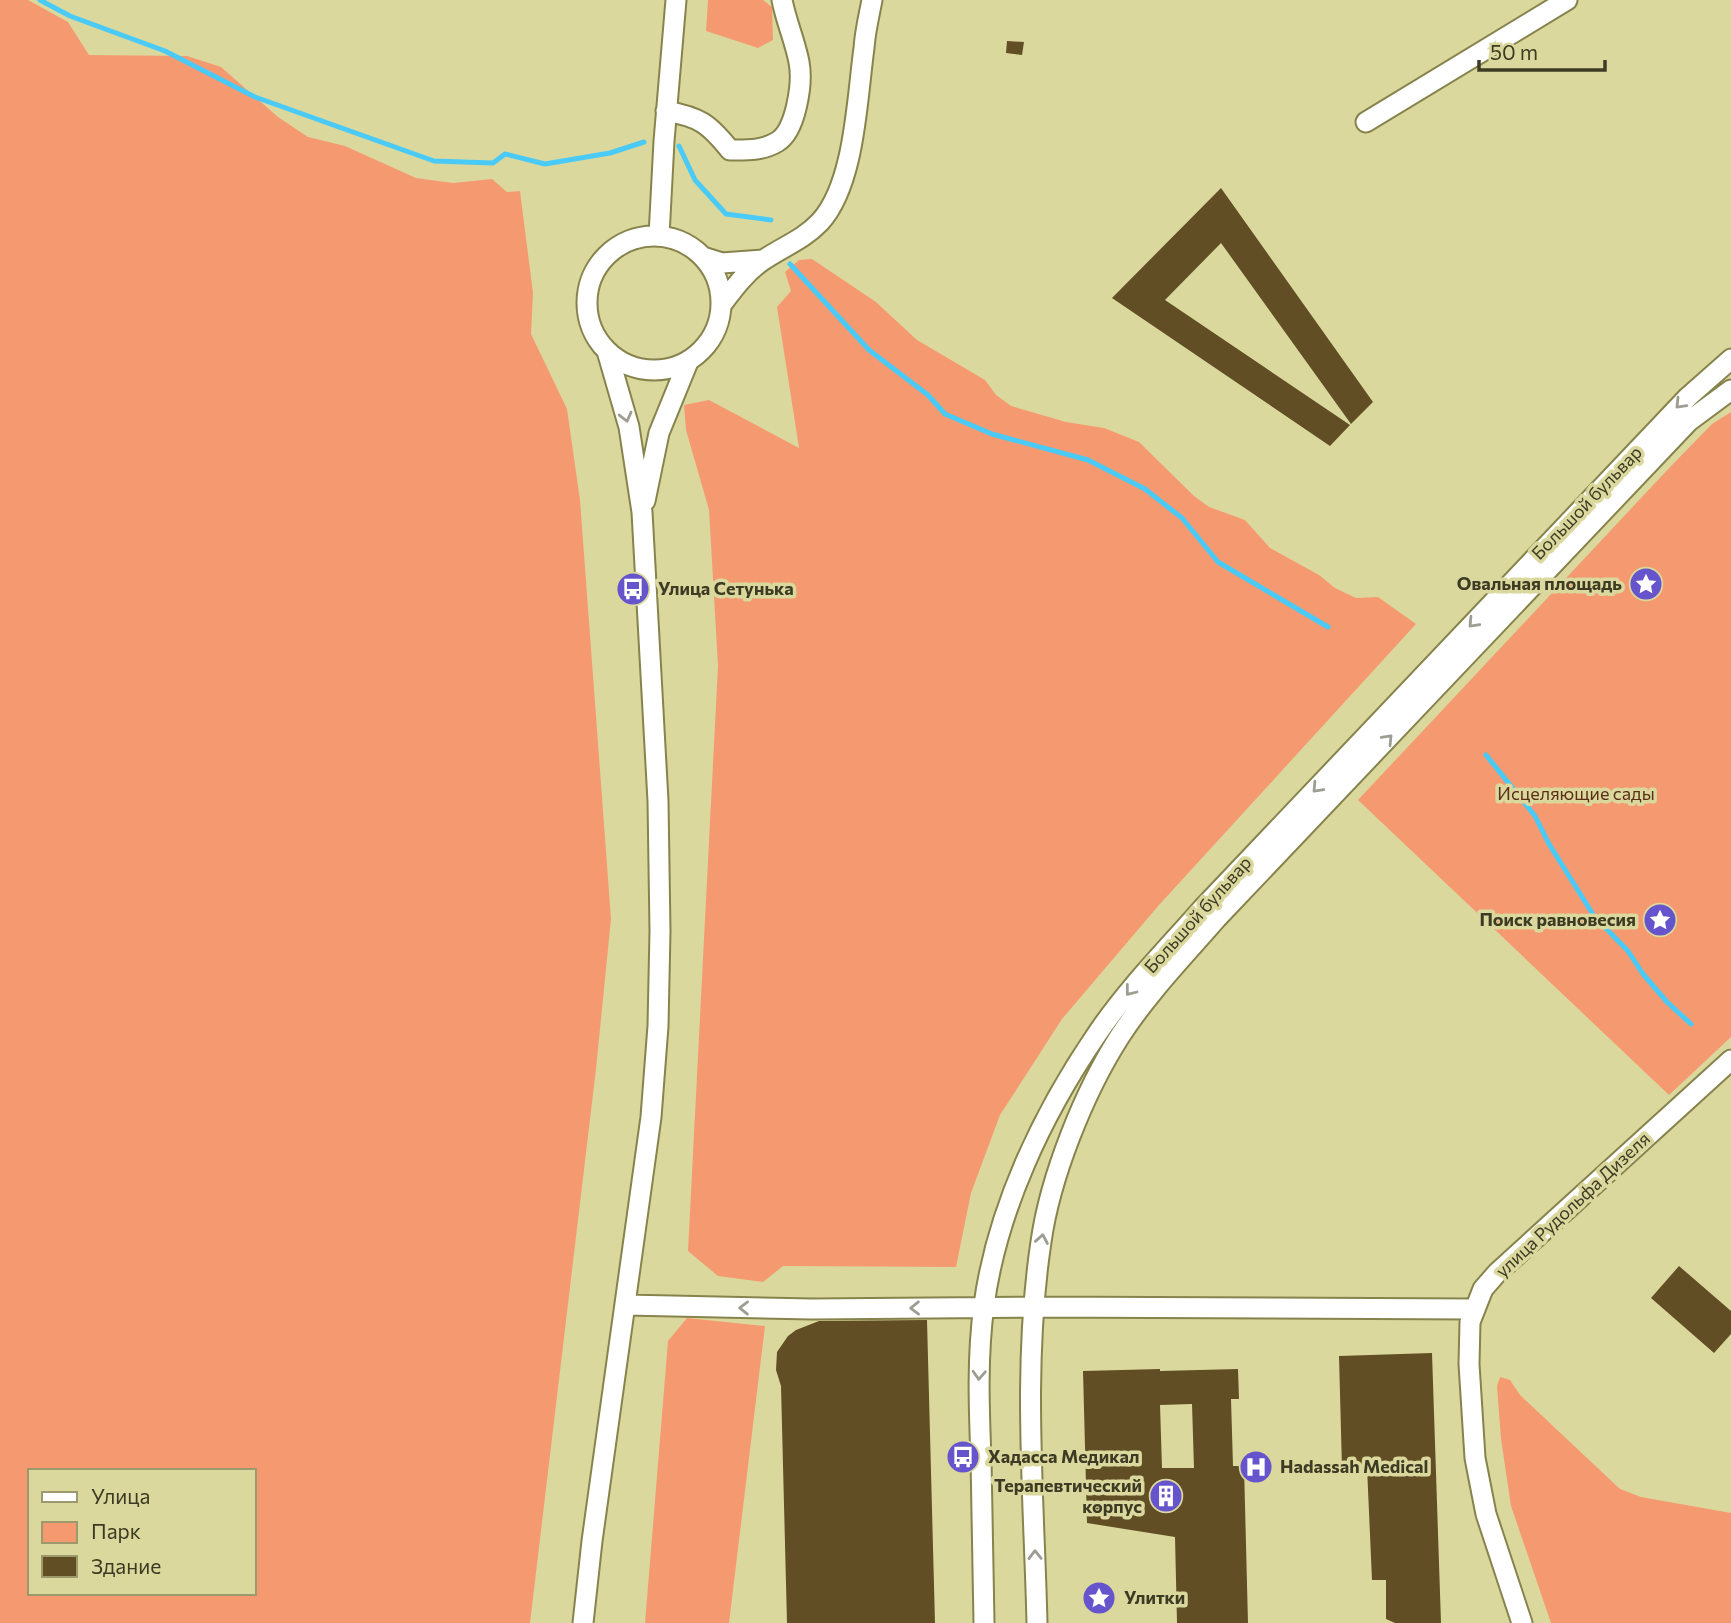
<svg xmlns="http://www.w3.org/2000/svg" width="1731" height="1623" viewBox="0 0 1731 1623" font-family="Commissioner,sans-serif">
	<rect width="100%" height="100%" fill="#dbd89e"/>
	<path fill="#f59a70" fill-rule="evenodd" d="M 0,0 L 28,0 L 68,22 L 89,55 L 187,56 L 221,67 L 278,117 L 308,137 L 345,146 L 416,178 L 453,183 L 492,179 L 507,192 L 520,191 L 533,293 L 531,334 L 567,409 L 580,500 L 611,919 L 596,1069 L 530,1623 L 0,1623 ZM 30,1471 L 254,1471 L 254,1593 L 30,1593 Z
		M 708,0 L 763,0 L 772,7 L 773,40 L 758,48 L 706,31 Z
		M 812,259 L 876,302 L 917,340 L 985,380 L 996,395 L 1011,406 L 1066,422 L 1104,428 L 1139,442 L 1194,496 L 1209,507 L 1245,520 L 1270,548 L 1319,575 L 1335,588 L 1356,598 L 1378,597 L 1416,624 L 1159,905 L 1062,1019 L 1000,1115 L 971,1193 L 956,1267 L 783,1266 L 763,1282 L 718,1276 L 688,1251 L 718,666 L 709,510 L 686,430 L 684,405 L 709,400 L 799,448 L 777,307 L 791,291 L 785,272 L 799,260 Z
		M 1731,412 L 1731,1037 L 1669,1095 L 1358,800 L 1672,465 L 1712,424 Z
		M 687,1318 L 765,1326 L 729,1623 L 645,1623 L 668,1341 Z
		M 1500,1377 L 1510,1380 L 1520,1395 L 1620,1489 L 1641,1497 L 1731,1513 L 1731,1623 L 1551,1623 L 1511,1506 L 1501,1439 L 1497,1386 Z"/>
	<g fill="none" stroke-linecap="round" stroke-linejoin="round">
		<path stroke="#4acaf7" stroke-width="5" d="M 40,0 L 70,16 L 165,51 L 255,97 L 434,161 L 493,163 L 505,154 L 545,164 L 610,153 L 644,142
			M 679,146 L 695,180 L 726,214 L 771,220
			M 790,264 L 869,350 L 928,395 L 945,414 L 992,434 L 1088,460 L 1145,489 L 1182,518 L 1218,562 L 1328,627
			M 1486,755 L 1535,816 L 1549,844 L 1594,916 L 1628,951 L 1643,974 L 1667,1002 L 1691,1024"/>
	</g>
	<path fill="#614e25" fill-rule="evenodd" d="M 1007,41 L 1024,42 L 1022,55 L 1006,53 Z
		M 1221,188 L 1373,402 L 1351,424 L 1221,243 L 1165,300 L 1350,425 L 1330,446 L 1112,298 Z
		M 1679,1266 L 1731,1311 L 1731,1334 L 1714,1353 L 1651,1298 Z
		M 927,1320 L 935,1623 L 787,1623 L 781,1386 L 776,1370 L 777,1352 L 788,1336 L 796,1330 L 819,1321 Z
		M 1432,1353 L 1441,1623 L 1395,1623 L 1386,1619 L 1386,1580 L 1372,1580 L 1367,1467 L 1342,1469 L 1339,1356 Z
		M 1160,1369 L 1160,1371 L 1238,1369 L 1239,1399 L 1231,1399 L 1233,1466 L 1244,1466 L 1248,1623 L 1177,1623 L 1175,1537 L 1087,1523 L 1083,1371 ZM 1192,1404 L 1194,1468 L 1162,1468 L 1160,1405 Z"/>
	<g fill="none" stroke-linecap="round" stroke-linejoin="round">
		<defs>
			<path id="street" d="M 666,111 C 700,117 709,124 730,150 C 746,150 762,151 777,142 C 796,131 803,83 799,62 C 795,41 786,21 782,0
				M 1366,122 L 1567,0
				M587 303a67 67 0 1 1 134 0a67 67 0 1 1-134 0Z
				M 659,236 L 664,141 L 676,0
				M 703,257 L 722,263 L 763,260
				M 722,304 C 734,288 746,272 762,261 C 782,247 803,240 820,222 C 855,184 857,98 864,48 C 865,32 869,16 872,0
				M 645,501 L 659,433 L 688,362
				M 626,1305 L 812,1309 L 1034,1307 L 1473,1309
				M 583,1623 L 592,1541 L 651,1117 L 658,1026 L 660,931 L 658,801 L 642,512 L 629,427 L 607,351
				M 984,1623 C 983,1568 982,1514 981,1459 C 979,1408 977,1356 984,1305 C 997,1209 1043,1113 1097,1034 C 1128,988 1167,949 1203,908 L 1688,397 L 1731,359
				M 1037,1623 C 1034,1497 1022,1368 1041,1242 C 1050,1177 1084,1092 1120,1036 C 1148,993 1184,956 1217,918 L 1689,421 L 1731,390
				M 1522,1623 L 1486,1514 L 1475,1458 L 1469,1364 L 1470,1322 L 1483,1289 L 1497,1273 L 1731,1060"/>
		</defs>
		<use href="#street" stroke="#86834c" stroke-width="23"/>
		<use href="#street" stroke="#fff" stroke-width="19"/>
	</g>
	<defs><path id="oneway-chevron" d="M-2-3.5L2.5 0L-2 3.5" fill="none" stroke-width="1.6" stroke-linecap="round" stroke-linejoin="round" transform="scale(1.75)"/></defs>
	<g stroke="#9e9d92">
		<use href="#oneway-chevron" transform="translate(1680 404) rotate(134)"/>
		<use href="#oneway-chevron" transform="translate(626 417) rotate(76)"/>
		<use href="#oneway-chevron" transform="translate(1473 623) rotate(133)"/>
		<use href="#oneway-chevron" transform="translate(1388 739) rotate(-46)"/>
		<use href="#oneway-chevron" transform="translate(1317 788) rotate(133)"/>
		<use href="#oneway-chevron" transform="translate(1130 991) rotate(128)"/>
		<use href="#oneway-chevron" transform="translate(1042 1239) rotate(-80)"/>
		<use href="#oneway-chevron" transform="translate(744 1308) rotate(-179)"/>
		<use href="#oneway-chevron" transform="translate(915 1308) rotate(179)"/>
		<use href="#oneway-chevron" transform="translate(979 1375) rotate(93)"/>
		<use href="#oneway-chevron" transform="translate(1035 1555) rotate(-91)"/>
	</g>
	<defs>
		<symbol id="sight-disc" viewBox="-11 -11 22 22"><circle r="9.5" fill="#6654cd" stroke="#dbd89e"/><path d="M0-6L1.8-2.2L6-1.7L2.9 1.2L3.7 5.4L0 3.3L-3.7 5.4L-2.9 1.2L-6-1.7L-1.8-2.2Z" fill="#fff"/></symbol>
		<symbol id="bus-disc" viewBox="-11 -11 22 22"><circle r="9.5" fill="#6654cd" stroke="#dbd89e"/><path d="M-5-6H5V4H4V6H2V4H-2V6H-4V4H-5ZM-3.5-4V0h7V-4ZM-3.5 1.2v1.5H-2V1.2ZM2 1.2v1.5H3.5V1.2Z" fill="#fff"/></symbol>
		<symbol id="hospital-disc" viewBox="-11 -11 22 22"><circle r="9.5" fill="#6654cd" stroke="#dbd89e"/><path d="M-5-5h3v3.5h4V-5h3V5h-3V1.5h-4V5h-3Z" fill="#fff"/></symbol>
		<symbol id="building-disc" viewBox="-11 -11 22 22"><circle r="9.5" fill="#6654cd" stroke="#dbd89e"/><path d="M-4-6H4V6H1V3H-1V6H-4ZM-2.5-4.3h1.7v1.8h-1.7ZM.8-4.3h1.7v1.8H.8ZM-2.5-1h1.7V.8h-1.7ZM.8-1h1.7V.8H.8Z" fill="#fff"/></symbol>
	</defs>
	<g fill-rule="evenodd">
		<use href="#sight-disc" x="1627" y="565" width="38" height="38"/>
		<use href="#bus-disc" x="614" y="570" width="38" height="38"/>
		<use href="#sight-disc" x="1641" y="901" width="38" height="38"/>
		<use href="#bus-disc" x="944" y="1438" width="38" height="38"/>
		<use href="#hospital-disc" x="1237" y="1448" width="38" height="38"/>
		<use href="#building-disc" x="1147" y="1477" width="38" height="38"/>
		<use href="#sight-disc" x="1080" y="1579" width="38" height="38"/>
	</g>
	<g text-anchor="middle" stroke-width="7" stroke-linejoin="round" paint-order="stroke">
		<g font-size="18" fill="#3d3b24" stroke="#dbd89e">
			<text transform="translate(1587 503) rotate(-46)" y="6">Большой бульвар</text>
			<text transform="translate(1198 915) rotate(-48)" y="6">Большой бульвар</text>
			<text transform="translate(1573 1205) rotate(-43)" y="6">улица Рудольфа Дизеля</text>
		</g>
		<g font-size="18" font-weight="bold" fill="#3d3b24" stroke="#dbd89e" text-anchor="start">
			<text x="1622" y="590" text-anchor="end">Овальная площадь</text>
			<text x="658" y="595">Улица Сетунька</text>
			<text x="1636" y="926" text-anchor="end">Поиск равновесия</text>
			<text x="988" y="1463">Хадасса Медикал</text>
			<text x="1280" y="1473">Hadassah Medical</text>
			<text x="1142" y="1492" text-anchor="end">Терапевтический<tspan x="1142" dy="21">корпус</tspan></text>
			<text x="1124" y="1604">Улитки</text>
		</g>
		<g font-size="18" fill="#5c2e18" stroke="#dbd89e">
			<text x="1576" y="800">Исцеляющие сады</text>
		</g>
	</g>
	<rect x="28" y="1469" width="228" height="126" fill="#dbd89e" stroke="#9c996d" stroke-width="2"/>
	<rect x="42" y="1492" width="35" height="10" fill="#ffffff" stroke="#9c996d" stroke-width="2"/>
	<text x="91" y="1504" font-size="21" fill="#3d3b24">Улица</text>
	<rect x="42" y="1522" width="35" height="21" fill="#f59a70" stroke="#9c996d" stroke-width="2"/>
	<text x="91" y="1539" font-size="21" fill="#3d3b24">Парк</text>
	<rect x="42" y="1556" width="35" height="21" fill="#614e25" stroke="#9c996d" stroke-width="2"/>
	<text x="91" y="1574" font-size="21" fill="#3d3b24">Здание</text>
	<path d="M1479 60v10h126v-10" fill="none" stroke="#3d3b24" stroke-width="3.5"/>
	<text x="1490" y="60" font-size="21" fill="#3d3b24" stroke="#dbd89e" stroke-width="5" paint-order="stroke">50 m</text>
</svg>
